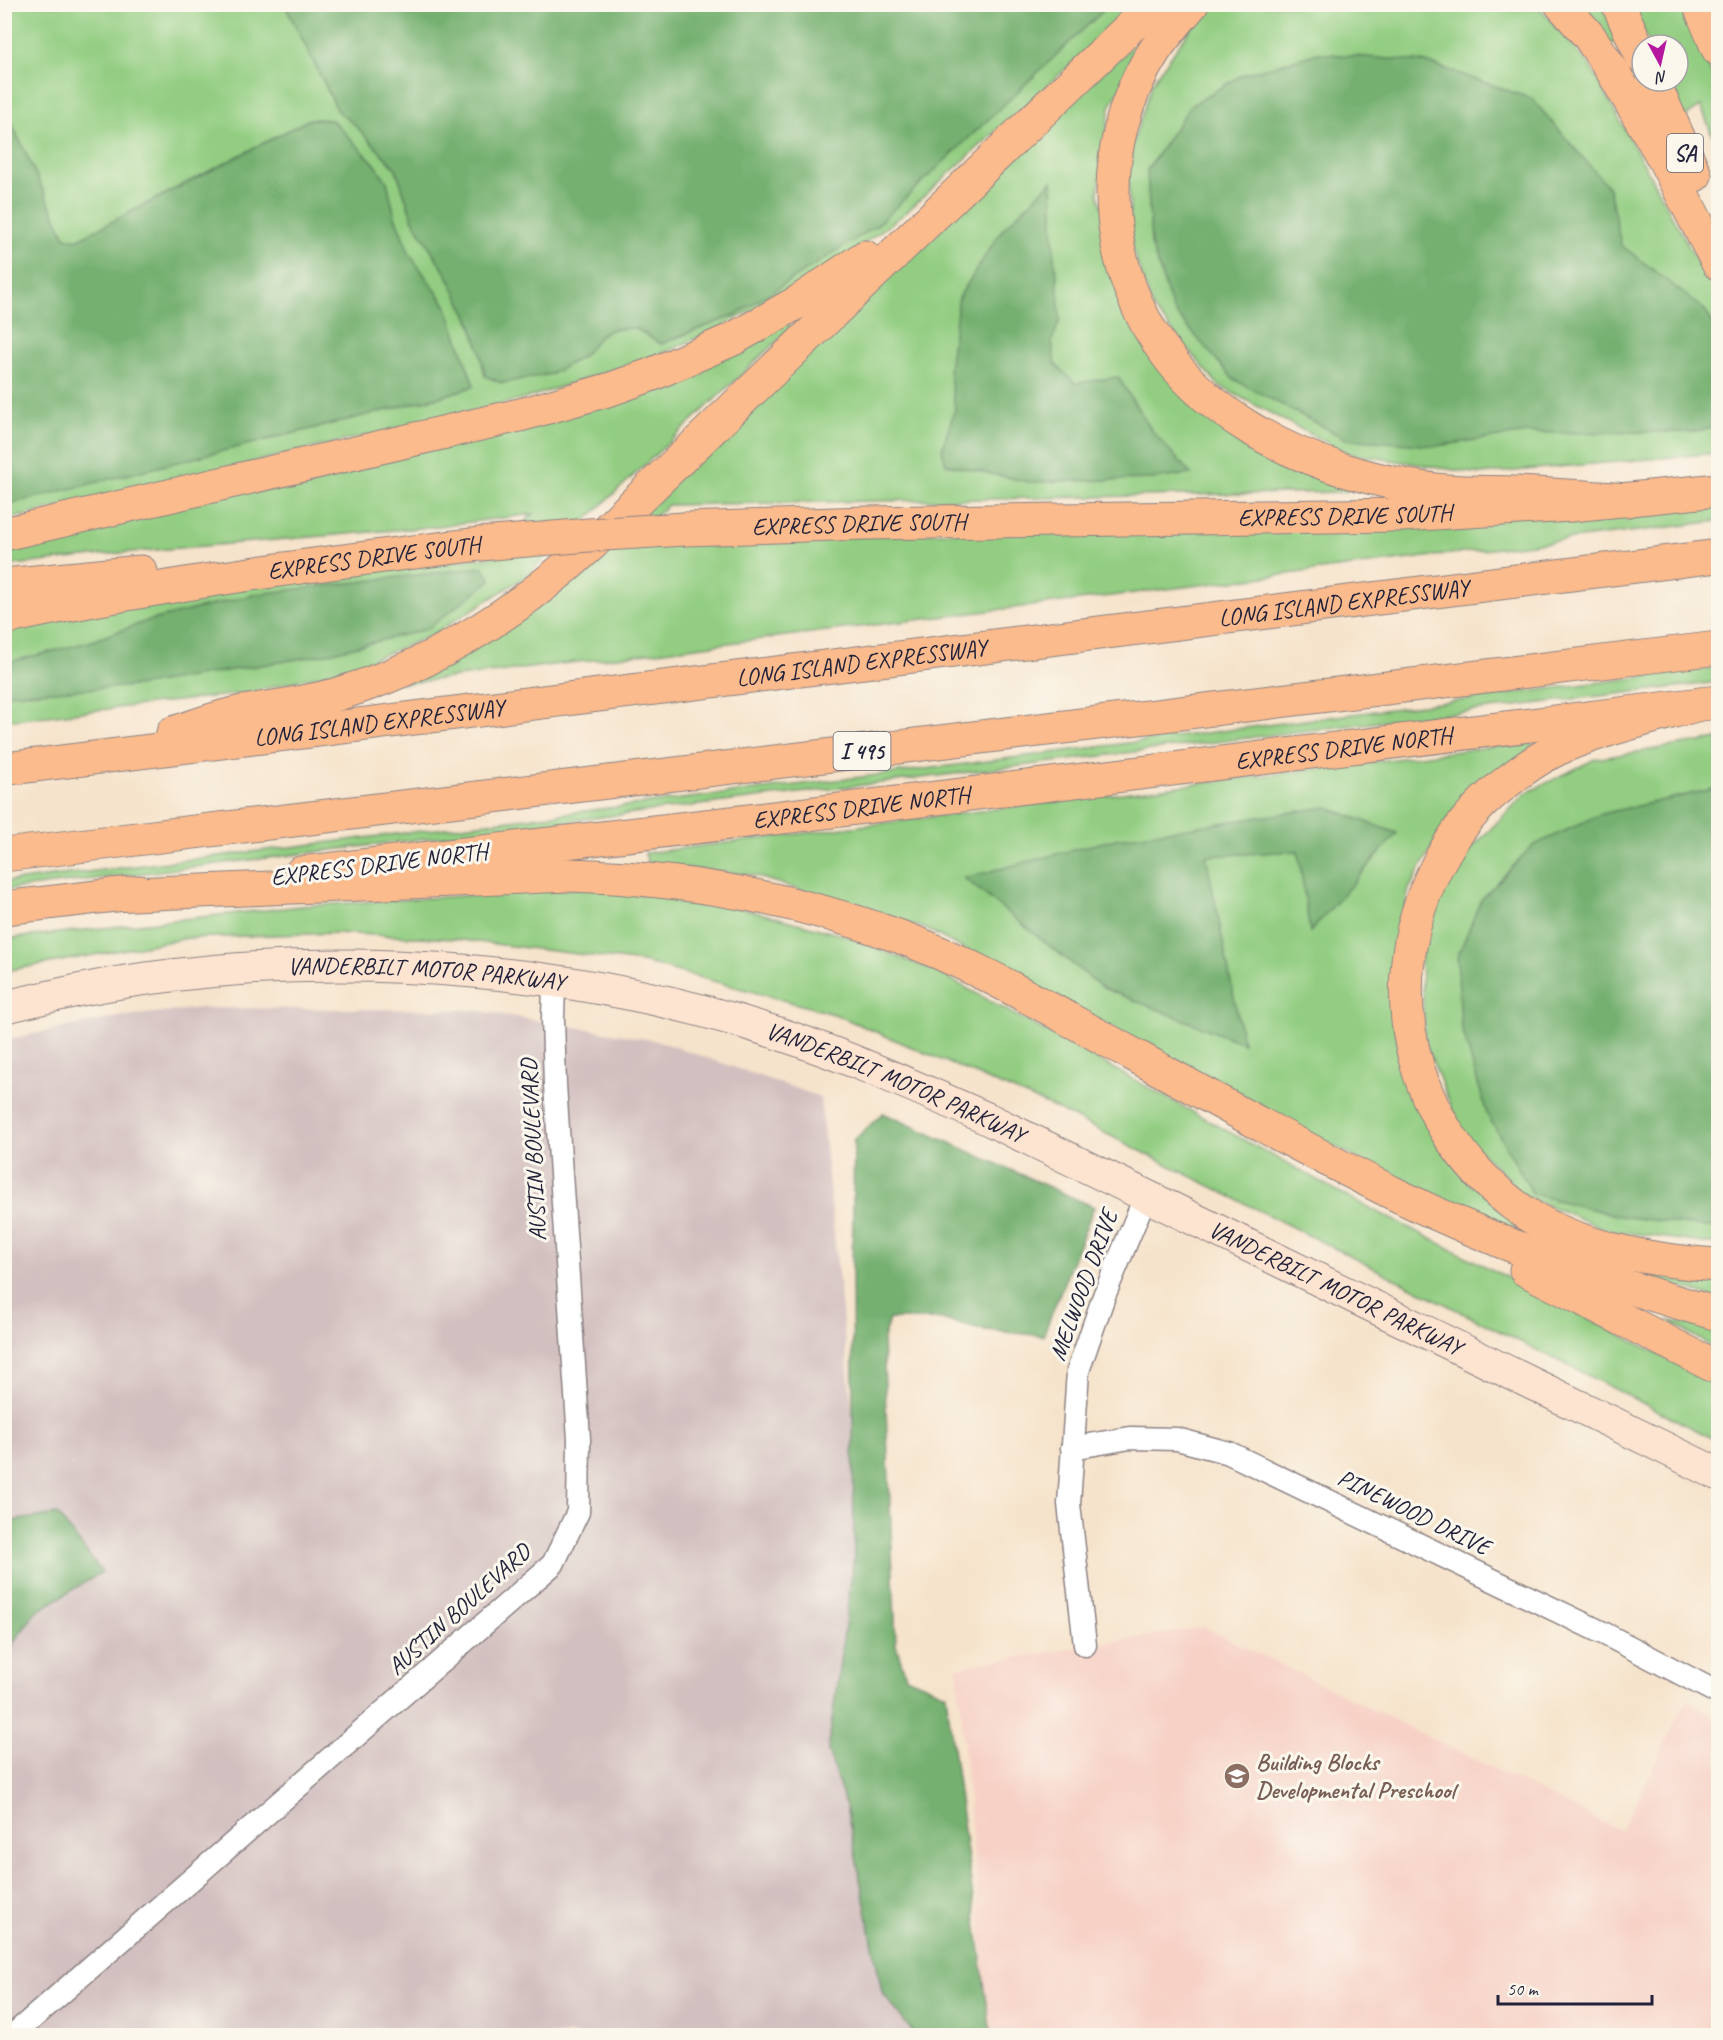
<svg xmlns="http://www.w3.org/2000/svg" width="1723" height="2040" viewBox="0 0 1723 2040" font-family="Caveat,sans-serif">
	<rect width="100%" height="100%" fill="#fbf7ec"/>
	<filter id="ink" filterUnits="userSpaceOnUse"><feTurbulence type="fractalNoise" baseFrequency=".0167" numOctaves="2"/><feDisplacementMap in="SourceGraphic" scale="12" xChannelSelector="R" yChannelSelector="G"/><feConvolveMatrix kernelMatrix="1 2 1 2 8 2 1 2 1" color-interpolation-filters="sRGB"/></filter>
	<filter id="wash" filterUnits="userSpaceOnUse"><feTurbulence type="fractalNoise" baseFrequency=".008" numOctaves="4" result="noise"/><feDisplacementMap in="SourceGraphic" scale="24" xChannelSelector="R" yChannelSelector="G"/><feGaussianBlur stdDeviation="1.35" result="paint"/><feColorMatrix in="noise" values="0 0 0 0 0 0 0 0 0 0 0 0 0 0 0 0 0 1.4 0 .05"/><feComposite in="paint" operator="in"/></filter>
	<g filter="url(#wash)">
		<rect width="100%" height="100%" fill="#f6e3cb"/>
		<path fill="#f7d1c6" d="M 1204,1627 L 1621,1831 L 1687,1699 L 1718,1720 L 1718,2035 L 990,2035 L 957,1667 Z"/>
		<path fill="#d2bfbf" d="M 202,1008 L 474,1010 L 658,1041 L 820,1097 L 916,2035 L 5,2035 L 4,1040 L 117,1017 Z"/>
		<path fill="#92cd81" stroke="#5a785e" stroke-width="1.5" d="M 5,5 L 285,5 L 338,111 L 356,126 L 396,169 L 413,220 L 447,275 L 471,323 L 480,351 L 485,376 L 502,383 L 551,374 L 582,357 L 602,334 L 613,329 L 635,328 L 661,344 L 737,314 L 786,282 L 994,112 L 1109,5 L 1137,5 L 905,213 L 827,271 L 722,326 L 671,350 L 527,398 L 5,520 L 4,505 L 443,396 L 474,386 L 446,305 L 410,255 L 395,217 L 387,182 L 375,164 L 332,120 L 310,119 L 77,240 L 65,237 L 5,109 Z
			M 1214,5 L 1532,5 L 1542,10 L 1589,64 L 1718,300 L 1718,453 L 1480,474 L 1346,453 L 1219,386 L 1153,308 L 1132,248 L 1127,161 L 1153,81 L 1201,14 Z
			M 1572,5 L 1607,5 L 1622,38 L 1608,46 Z
			M 1631,5 L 1681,5 L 1718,89 L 1718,151 L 1701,106 L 1685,117 L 1667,81 L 1678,81 L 1678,45 L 1650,45 Z
			M 1151,29 L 1110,107 L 1098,195 L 1166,371 L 1355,487 L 1344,492 L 668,505 L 622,545 L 1718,503 L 1718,521 C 1280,577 840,628 401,684 L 465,654 Z
			M 783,315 L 791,328 L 525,577 L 430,636 L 348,669 L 246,693 L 5,721 L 5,630 L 184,592 L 490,557 L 533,514 L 431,527 L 120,553 L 5,566 L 4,538 L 537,416 Z
			M 1718,667 L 1718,682 L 1354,725 L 5,890 L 5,882 L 902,772 Z
			M 1718,739 L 1718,1245 L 1608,1230 L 1525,1196 L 1462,1133 L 1425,1043 L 1420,944 L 1456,864 L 1526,793 L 1595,759 Z
			M 1530,742 L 1533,746 L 1447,820 L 1409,889 L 1391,975 L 1398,1050 L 1470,1185 L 1718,1276 L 1718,1299 L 1565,1249 L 1430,1197 L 926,929 L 752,875 L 648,864 L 645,853 Z
			M 585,888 L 726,904 L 849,937 L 939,973 L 1352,1199 L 1718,1384 L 1718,1441 L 1057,1109 L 834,1014 L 643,962 L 454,939 L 336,933 L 188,938 L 5,971 L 5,939 L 301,906 Z
			M 1668,1320 L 1718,1331 L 1718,1351 Z"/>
		<path fill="#75b06f" stroke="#4c6955" stroke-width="1.5" d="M 285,5 L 1109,5 L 876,226 L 737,314 L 661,344 L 635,328 L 613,329 L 602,334 L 582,357 L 551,374 L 502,383 L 485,376 L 480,351 L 471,323 L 447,275 L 413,220 L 396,169 L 356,126 L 338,111 Z
			M 1318,53 L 1426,62 L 1532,99 L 1609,188 L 1621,245 L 1705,310 L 1718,332 L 1718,427 L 1690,432 L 1527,433 L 1436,446 L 1346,439 L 1233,379 L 1173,310 L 1151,244 L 1147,170 L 1190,106 L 1242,75 Z
			M 5,109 L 65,237 L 77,240 L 310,119 L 332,120 L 375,164 L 387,182 L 395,217 L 410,255 L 446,305 L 474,386 L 443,396 L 5,505 Z
			M 1052,181 L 1054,258 L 1057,275 L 1060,320 L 1052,341 L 1055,364 L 1075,383 L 1118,377 L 1152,431 L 1191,474 L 1152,479 L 1029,482 L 946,464 L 942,449 L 955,409 L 949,369 L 959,297 L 1002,230 Z
			M 483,567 L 491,580 L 427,629 L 321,655 L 137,686 L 5,694 L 5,663 L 89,642 L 147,621 L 257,594 Z
			M 1718,788 L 1718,1227 L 1705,1227 L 1619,1216 L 1533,1194 L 1487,1114 L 1461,1025 L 1457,958 L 1481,900 L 1532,846 L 1601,814 Z
			M 1326,807 L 1397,833 L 1310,932 L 1298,851 L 1206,856 L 1243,1043 L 1103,988 L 964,878 L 1115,839 Z
			M 883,1113 L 1094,1207 L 1043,1336 L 977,1329 L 941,1319 L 889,1319 L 883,1339 L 896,1645 L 906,1677 L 946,1694 L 991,2035 L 915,2035 L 882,1992 L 846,1806 L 828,1751 L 854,1558 L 852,1275 L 854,1140 Z
			M 57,1514 L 102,1572 L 36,1612 L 5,1654 L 5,1522 Z"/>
	</g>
	<g filter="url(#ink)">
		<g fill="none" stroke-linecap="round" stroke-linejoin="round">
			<defs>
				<path id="minor" d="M 1072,1448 L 1130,1438 L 1177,1439 L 1229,1453 L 1605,1634 L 1718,1693
					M 1085,1645 L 1069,1504 L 1078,1371 L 1104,1296 L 1146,1195
					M 12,2036 L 553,1564 L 578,1512 L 579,1439 L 555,1085 L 553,1019 L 554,982"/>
				<g id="secondary">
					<path id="s1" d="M 4,1007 C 56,995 107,983 159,977 C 360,951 584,969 777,1033 C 849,1057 918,1088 988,1119 L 1718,1474"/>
				</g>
				<g id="trunk">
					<path id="s2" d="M 685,529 L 865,523 L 1401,515 L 1572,505 L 1718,490"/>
					<path d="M 4,585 L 141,572"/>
					<path id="s3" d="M 4,618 C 161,584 321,563 480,544"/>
					<path id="s4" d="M 301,873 L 799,815 L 1718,702"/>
					<path d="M 4,908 L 140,892"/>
				</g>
				<g id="motorway">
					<path d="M 1192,4 C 1179,19 1166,34 1155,50 C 1093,144 1101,272 1170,359 C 1212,413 1279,450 1344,470 C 1377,480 1411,488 1446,491 C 1470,493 1494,492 1518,493 C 1554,495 1590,497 1627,500"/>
					<path d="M 1561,4 L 1589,36 L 1613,72 L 1659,150 L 1718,263"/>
					<path d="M 1618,4 L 1642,57"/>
					<path d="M 1699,4 L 1718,49"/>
					<path d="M 1653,81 L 1695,175"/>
					<path d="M 4,534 L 524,414 L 611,389 L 653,374 L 733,339 L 798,302 L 865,257"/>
					<path d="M 1700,704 C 1654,717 1607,728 1564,746 C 1538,757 1512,777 1491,795 C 1467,816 1448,843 1434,872 C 1377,989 1410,1126 1514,1205 C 1568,1247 1652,1261 1718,1265"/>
					<path d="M 173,733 C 196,726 219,716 243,712 C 275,706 309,703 341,693 C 435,665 521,609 593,543 L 1154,4"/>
					<path id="s5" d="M 4,769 L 1718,556"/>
					<path d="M 4,855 L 1718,648"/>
					<path d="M 111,895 L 568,875 C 681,878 791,897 898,936 C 966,961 1030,998 1094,1033 C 1194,1088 1294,1144 1397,1195 C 1500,1246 1608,1283 1718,1314"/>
					<path d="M 1526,1270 L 1718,1368"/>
				</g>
			</defs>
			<use href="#minor" stroke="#8c8283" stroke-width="25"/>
			<use href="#secondary" stroke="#8c8283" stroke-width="34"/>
			<use href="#trunk" stroke="#8c8283" stroke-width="35"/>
			<use href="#motorway" stroke="#8c8283" stroke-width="35"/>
			<use href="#minor" stroke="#fff" stroke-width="22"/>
			<use href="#secondary" stroke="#fde4d1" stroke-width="32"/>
			<use href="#trunk" stroke="#fbbb8d" stroke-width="33"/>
			<use href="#motorway" stroke="#fbbb8d" stroke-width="33"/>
			<defs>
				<path id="trunk-bridge" d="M 480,544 L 589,535 L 685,529"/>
			</defs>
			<use href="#trunk-bridge" stroke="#8c8283" stroke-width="35" stroke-linecap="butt"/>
			<use href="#trunk-bridge" stroke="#fbbb8d" stroke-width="33"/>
		</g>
	</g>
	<defs>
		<symbol id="school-disc" viewBox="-11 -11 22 22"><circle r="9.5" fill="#8d6e63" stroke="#fbf7ec"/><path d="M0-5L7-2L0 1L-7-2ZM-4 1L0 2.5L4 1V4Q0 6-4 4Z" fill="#fff"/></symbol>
	</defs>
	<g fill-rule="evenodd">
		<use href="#school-disc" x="1222" y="1761" width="30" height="30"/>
	</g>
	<g text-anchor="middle" stroke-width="6" stroke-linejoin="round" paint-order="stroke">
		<g fill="#fbf7ec" stroke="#636270" stroke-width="1.5">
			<rect x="1667" y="134" width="36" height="38" rx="4.5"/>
			<rect x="833.5" y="732" width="57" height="38" rx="4.5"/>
		</g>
		<g font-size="22" font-weight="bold" fill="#22223b">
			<text x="1685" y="161">SA</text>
			<text x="862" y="759">I 495</text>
		</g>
		<g font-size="24" fill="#22223b" stroke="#fbf7ec">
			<text dy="8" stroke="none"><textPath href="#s2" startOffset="660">EXPRESS DRIVE SOUTH</textPath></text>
			<text dy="8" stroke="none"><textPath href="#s2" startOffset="174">EXPRESS DRIVE SOUTH</textPath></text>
			<text dy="8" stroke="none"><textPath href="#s3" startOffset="375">EXPRESS DRIVE SOUTH</textPath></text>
			<text dy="8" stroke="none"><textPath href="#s5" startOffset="1350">LONG ISLAND EXPRESSWAY</textPath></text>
			<text dy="8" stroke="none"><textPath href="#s5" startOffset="864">LONG ISLAND EXPRESSWAY</textPath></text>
			<text dy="8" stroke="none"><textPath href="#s5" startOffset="378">LONG ISLAND EXPRESSWAY</textPath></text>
			<text dy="8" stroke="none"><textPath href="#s4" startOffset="1050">EXPRESS DRIVE NORTH</textPath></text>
			<text dy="8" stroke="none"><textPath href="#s4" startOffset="564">EXPRESS DRIVE NORTH</textPath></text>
			<text transform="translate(379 864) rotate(-7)" y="8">EXPRESS DRIVE NORTH</text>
			<text dy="8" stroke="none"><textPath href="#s1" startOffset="426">VANDERBILT MOTOR PARKWAY</textPath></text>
			<text dy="8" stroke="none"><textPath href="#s1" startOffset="912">VANDERBILT MOTOR PARKWAY</textPath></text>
			<text transform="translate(533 1150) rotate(-93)" y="8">AUSTIN BOULEVARD</text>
			<text transform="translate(1083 1285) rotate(-70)" y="8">MELWOOD DRIVE</text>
			<text dy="8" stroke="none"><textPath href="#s1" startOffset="1398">VANDERBILT MOTOR PARKWAY</textPath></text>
			<text transform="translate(1414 1512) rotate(26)" y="8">PINEWOOD DRIVE</text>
			<text transform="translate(459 1609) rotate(-42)" y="8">AUSTIN BOULEVARD</text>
		</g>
		<g font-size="24" font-weight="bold" fill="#785e54" stroke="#fbf7ec" text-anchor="start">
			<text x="1256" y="1770">Building Blocks<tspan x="1256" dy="28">Developmental Preschool</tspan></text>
		</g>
	</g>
	<rect width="1723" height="2040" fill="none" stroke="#fbf7ec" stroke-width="24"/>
	<g transform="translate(1660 63) rotate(172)"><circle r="28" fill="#fbf7ec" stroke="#a4a2a5" stroke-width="1.5"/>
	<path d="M0-4.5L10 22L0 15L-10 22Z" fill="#b5179e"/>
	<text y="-9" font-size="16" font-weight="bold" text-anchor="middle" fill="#22223b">N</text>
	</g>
	<path d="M1498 1995v9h154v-9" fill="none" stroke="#22223b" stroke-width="3"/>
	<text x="1507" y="1995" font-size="18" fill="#22223b" stroke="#fbf7ec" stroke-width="4.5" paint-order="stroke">50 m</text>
</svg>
